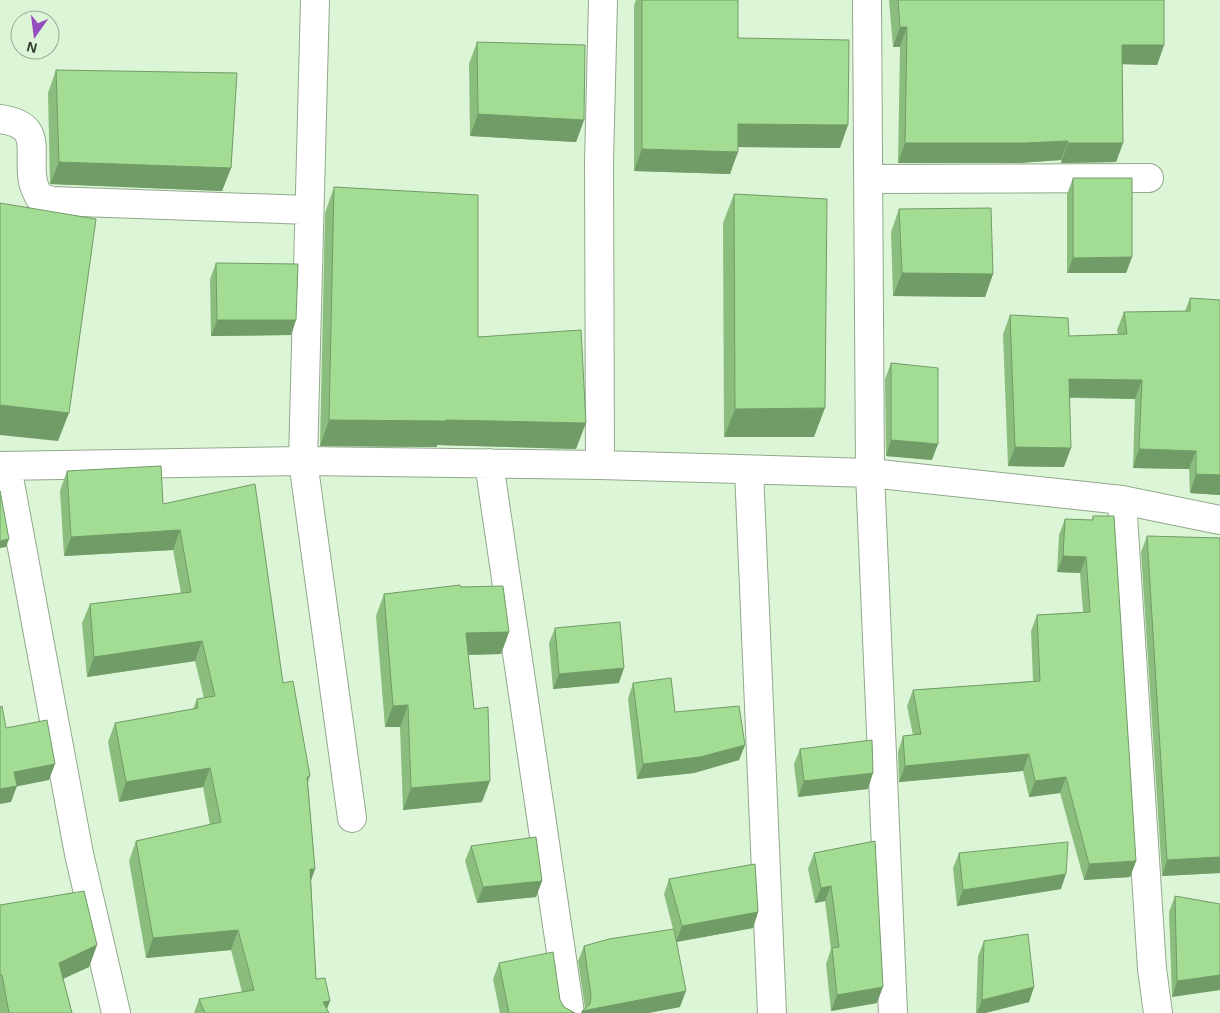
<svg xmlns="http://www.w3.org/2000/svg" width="1220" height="1013" viewBox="0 0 1220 1013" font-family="Helvetica,sans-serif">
	<rect width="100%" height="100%" fill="#ddf5d7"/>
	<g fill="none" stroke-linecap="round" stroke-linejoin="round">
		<defs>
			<path id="minor" d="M 315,0 L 303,461 L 352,818
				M 867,0 L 870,473 L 893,1013
				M 0,119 C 45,125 27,151 33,182 C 34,187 37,192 39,197 L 52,201 L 309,210
				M 869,179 L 1149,178
				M 489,463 L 570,1013
				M 600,465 L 599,162 L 603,0
				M 0,466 L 303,461 L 600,465 L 870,473 L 1122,500 L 1220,520
				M 7,467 L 79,854 L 116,1013
				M 749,470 L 772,1013
				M 1122,500 L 1152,969 L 1158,1013"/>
		</defs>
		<use href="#minor" stroke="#91a88c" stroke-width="30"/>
		<use href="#minor" stroke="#fff" stroke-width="28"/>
	</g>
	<path fill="#8bbe7e" d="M 636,0 L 738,0 L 738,38 L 840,148 L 738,147 L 730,174 L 634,171 L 634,5 Z
		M 889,0 L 1164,0 L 1164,45 L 1157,65 L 1122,64 L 1123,143 L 1116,162 L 1061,163 L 1061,160 L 1019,163 L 898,163 L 900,47 L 893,47 Z
		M 477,42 L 584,120 L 576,142 L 470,136 L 469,64 Z
		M 56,70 L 231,168 L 222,191 L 50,184 L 48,93 Z
		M 1073,178 L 1132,257 L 1126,273 L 1067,273 L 1067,194 Z
		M 334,187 L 478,337 L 576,449 L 437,445 L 437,447 L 320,446 L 325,213 Z
		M 734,194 L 814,437 L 724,437 L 723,223 Z
		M 899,209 L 993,274 L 985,297 L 893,296 L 891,232 Z
		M 216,263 L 296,320 L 291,335 L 211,336 L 210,279 Z
		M 1190,298 L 1220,300 L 1220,495 L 1190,493 L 1189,469 L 1133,468 L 1135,399 L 1070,398 L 1064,467 L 1008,466 L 1003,334 L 1010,315 L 1069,336 L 1118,334 L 1117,330 L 1124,312 L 1185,311 Z
		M 891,363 L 932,460 L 886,456 L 885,379 Z
		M 67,471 L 163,504 L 283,683 L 310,776 L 308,783 L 315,869 L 311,880 L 316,979 L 330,1001 L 327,1009 L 329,1013 L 194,1013 L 199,999 L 242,992 L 231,950 L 146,958 L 129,861 L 136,841 L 210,825 L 203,787 L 119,802 L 108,742 L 115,723 L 193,709 L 197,699 L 204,698 L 195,661 L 87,677 L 82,623 L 90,604 L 181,593 L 173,550 L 64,556 L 60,491 Z
		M 1093,516 L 1136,861 L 1130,877 L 1084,880 L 1060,793 L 1029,797 L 1023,771 L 899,782 L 898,752 L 903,736 L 913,735 L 907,706 L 913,690 L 1033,681 L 1031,631 L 1037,615 L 1083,612 L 1080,573 L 1057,572 L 1059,535 L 1065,519 L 1092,520 Z
		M 1147,536 L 1220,873 L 1162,876 L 1141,552 Z
		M 461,587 L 509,632 L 501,654 L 468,655 L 482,802 L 403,810 L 400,727 L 385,727 L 376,616 L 384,594 Z
		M 555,628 L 619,683 L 553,689 L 549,643 Z
		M 633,683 L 675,712 L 745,745 L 739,760 L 694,773 L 637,779 L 628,699 Z
		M 800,749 L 868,789 L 798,797 L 794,764 Z
		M 875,841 L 877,1003 L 831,1011 L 826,964 L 831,949 L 825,901 L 815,903 L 808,869 L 814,853 Z
		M 471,846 L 542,881 L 536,897 L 477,903 L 465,861 Z
		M 959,853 L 1061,889 L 957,906 L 953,868 Z
		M 669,879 L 758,912 L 753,928 L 676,942 L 680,1007 L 648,1013 L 581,1013 L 585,1008 L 578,961 L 584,946 L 673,929 L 664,894 Z
		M 1175,896 L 1220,904 L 1172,997 L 1169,912 Z
		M 0,905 L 97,945 L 89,967 L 63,979 L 72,1013 L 0,1013 Z
		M 984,941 L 1034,987 L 1029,1002 L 985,1013 L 976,1013 L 978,956 Z
		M 499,963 L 560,1000 L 564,1007 L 575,1013 L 500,1013 L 493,979 Z"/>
	<path fill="#719b67" d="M 900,27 L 907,27 L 900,47 L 893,47 Z
		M 1122,45 L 1164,45 L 1157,65 L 1115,64 Z
		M 478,114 L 584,120 L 576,142 L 470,136 Z
		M 738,124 L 848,125 L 840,148 L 730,147 Z
		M 1068,141 L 1061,160 L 1019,163 L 898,163 L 905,143 Z
		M 1068,143 L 1123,143 L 1116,162 L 1061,163 Z
		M 642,149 L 738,152 L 730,174 L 634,171 Z
		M 59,162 L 231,168 L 222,191 L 50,184 Z
		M 1132,257 L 1126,273 L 1067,273 L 1073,258 Z
		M 902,273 L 993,274 L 985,297 L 893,296 Z
		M 217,320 L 296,320 L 291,335 L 211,336 Z
		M 1069,379 L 1142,380 L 1135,399 L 1063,397 Z
		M 0,405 L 69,413 L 58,441 L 0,435 Z
		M 825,408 L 814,437 L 724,437 L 735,409 Z
		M 329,420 L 446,420 L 586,423 L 576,449 L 437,445 L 437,447 L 320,446 Z
		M 891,440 L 938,444 L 932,460 L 886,456 Z
		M 1015,447 L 1071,448 L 1064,467 L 1008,466 Z
		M 1139,449 L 1196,451 L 1189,469 L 1133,468 Z
		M 1196,474 L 1220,475 L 1220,495 L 1190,493 Z
		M 180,530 L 173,550 L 64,556 L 71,537 Z
		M 9,539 L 6,547 L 0,548 L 0,541 Z
		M 1063,556 L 1086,557 L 1080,573 L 1057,572 Z
		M 509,632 L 501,654 L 458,655 L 466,633 Z
		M 202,641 L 195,661 L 87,677 L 94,657 Z
		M 624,668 L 619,683 L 553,689 L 559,674 Z
		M 408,705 L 400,727 L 385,727 L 393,706 Z
		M 745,745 L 739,760 L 694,773 L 637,779 L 643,764 Z
		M 1029,754 L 1023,771 L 899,782 L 905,766 Z
		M 55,764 L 49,780 L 9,788 L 17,786 L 11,802 L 0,804 L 0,789 L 14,772 Z
		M 210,768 L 203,787 L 119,802 L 126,782 Z
		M 873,773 L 868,789 L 798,797 L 804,781 Z
		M 1066,777 L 1060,793 L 1029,797 L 1035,781 Z
		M 490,781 L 482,802 L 403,810 L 411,788 Z
		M 1220,857 L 1220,873 L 1162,876 L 1167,860 Z
		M 1136,861 L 1130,877 L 1084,880 L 1089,864 Z
		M 310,869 L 315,869 L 308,889 Z
		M 1066,874 L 1061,889 L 957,906 L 963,890 Z
		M 542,881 L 536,897 L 477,903 L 483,887 Z
		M 831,886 L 825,901 L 815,903 L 821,888 Z
		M 758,912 L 753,928 L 676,942 L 682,926 Z
		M 238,930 L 231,950 L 146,958 L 153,938 Z
		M 97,945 L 89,967 L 51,984 L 59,963 Z
		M 1220,975 L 1220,990 L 1172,997 L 1177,981 Z
		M 883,987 L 877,1003 L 831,1011 L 837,995 Z
		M 1034,987 L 1029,1002 L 985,1013 L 977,1013 L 982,1000 Z
		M 686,991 L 680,1007 L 648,1013 L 581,1013 L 582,1011 Z
		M 330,1001 L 325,1013 L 323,1002 Z"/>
	<path fill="#a2dd93" stroke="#719b67" d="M 642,0 L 738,0 L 738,38 L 849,40 L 848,125 L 738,124 L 738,152 L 642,149 Z
		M 898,0 L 1164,0 L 1164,45 L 1122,45 L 1123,143 L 1068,143 L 1068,141 L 1026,143 L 905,143 L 907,27 L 900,27 Z
		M 477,42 L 585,45 L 584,120 L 478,114 Z
		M 56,70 L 237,73 L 231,168 L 59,162 Z
		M 1073,178 L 1132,178 L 1132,257 L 1073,258 Z
		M 334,187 L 478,195 L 478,337 L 581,330 L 586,423 L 446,420 L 446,421 L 329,420 Z
		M 734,194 L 827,199 L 825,408 L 735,409 Z
		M 0,203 L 96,219 L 69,413 L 0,405 Z
		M 991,208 L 993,274 L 902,273 L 899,209 Z
		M 216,263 L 298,264 L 296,320 L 217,320 Z
		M 1190,298 L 1220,300 L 1220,475 L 1196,474 L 1196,451 L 1139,449 L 1142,380 L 1069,379 L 1071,448 L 1015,447 L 1010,315 L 1068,318 L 1069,336 L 1127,334 L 1124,312 L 1190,311 Z
		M 891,363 L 938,368 L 938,444 L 891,440 Z
		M 161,466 L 163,504 L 255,484 L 283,683 L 293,681 L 310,776 L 307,777 L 315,869 L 310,869 L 316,979 L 325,978 L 330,1001 L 323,1002 L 329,1013 L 205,1013 L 199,999 L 254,990 L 238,930 L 153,938 L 136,841 L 221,822 L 210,768 L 126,782 L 115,723 L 198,708 L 197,699 L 215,696 L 202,641 L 94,657 L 90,604 L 191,592 L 180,530 L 71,537 L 67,471 Z
		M 0,491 L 9,539 L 0,541 Z
		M 1093,516 L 1114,516 L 1136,861 L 1089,864 L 1066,777 L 1035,781 L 1029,754 L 905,766 L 903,736 L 921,734 L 913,690 L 1040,681 L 1037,615 L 1090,612 L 1086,557 L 1063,556 L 1065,519 L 1093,520 Z
		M 1147,536 L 1220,538 L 1220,857 L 1167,860 Z
		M 460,585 L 461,587 L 503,586 L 509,632 L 466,633 L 474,709 L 488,707 L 490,781 L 411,788 L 408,705 L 393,706 L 384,594 Z
		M 620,622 L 624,668 L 559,674 L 555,628 Z
		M 671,678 L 675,712 L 739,706 L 745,745 L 700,757 L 643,764 L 633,683 Z
		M 2,706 L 6,728 L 47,720 L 55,764 L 14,772 L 17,786 L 0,789 L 0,707 Z
		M 872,740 L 873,773 L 804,781 L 800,749 Z
		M 536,837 L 542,881 L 483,887 L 471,846 Z
		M 875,841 L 883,987 L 837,995 L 832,948 L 839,947 L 831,886 L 821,888 L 814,853 Z
		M 1068,842 L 1066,874 L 963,890 L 959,853 Z
		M 755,864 L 758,912 L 682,926 L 669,879 Z
		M 84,891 L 97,945 L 59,963 L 72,1013 L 9,1013 L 2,975 L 0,975 L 0,905 Z
		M 1175,896 L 1220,904 L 1220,975 L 1177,981 Z
		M 674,929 L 686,991 L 582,1011 L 590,1004 L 591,996 L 584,946 L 609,939 Z
		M 1028,934 L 1034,987 L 982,1000 L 984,941 Z
		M 553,952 L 560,1000 L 564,1007 L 575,1013 L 509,1013 L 499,963 Z"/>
	<g transform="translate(35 35) rotate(194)"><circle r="24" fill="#ddf5d7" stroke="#99ab94"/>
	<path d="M0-4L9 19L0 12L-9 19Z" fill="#954cbe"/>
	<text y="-8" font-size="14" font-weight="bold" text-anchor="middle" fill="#323b30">N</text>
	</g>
</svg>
